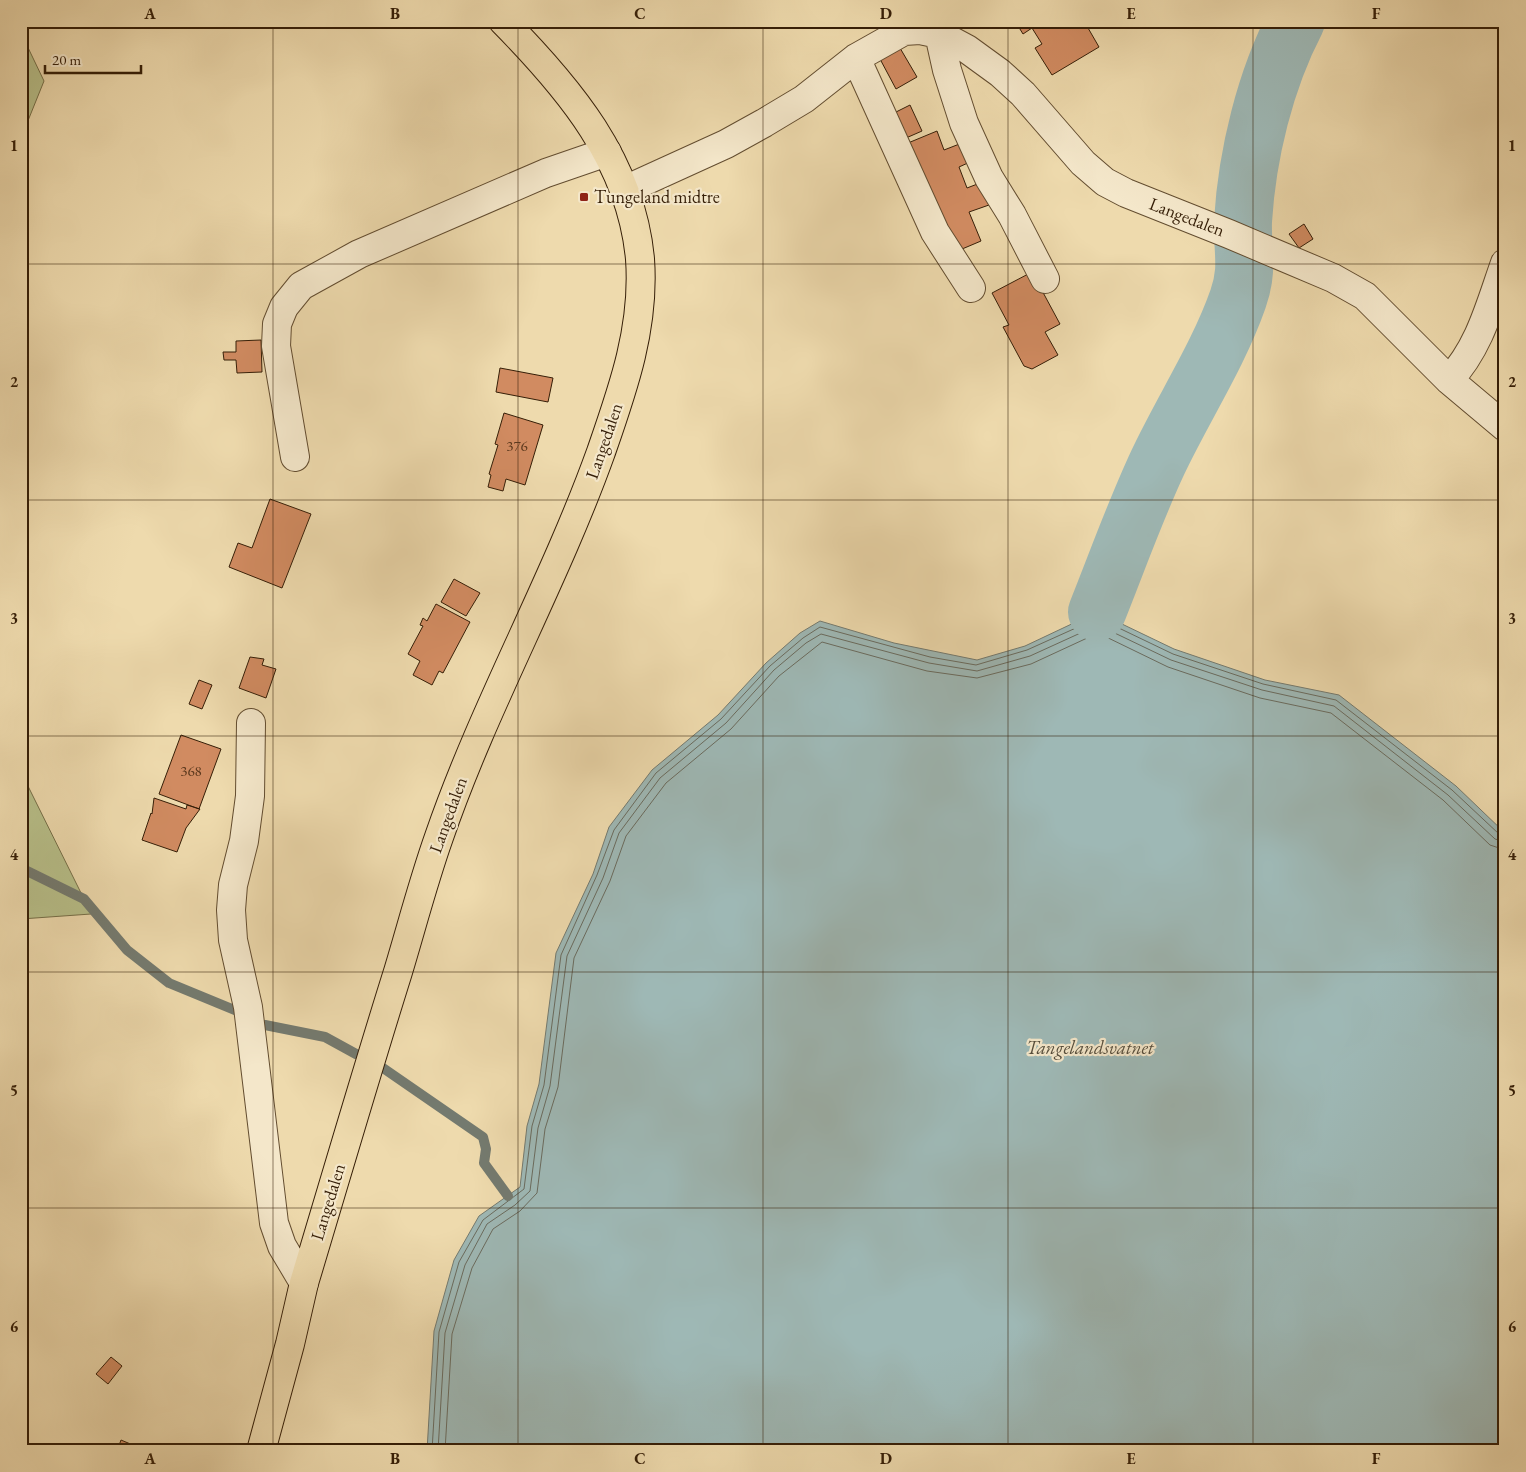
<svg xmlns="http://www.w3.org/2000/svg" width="1526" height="1472" viewBox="0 0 1526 1472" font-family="'EB Garamond',serif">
	<rect width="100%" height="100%" fill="#eedaad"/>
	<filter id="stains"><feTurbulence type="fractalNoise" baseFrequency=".004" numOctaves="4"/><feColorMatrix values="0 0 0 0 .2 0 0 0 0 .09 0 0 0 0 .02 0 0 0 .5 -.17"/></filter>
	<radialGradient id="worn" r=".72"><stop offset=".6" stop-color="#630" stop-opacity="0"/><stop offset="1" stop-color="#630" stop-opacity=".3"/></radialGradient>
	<path fill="#b8c08a" stroke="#766f48" d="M 21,33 L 44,81 L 21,138 Z
		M 21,772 L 84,899 L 91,914 L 21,919 Z"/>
	<path fill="#9eb8b5" stroke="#747a6f" d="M 1097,612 L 1174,649 L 1265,680 L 1339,695 L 1456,786 L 1505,833 L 1505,1451 L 427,1451 L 434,1331 L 454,1260 L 479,1216 L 520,1187 L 527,1126 L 539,1084 L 556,953 L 593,874 L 609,827 L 652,770 L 718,715 L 766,663 L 800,633 L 820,621 L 894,643 L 977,660 L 1025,646 Z"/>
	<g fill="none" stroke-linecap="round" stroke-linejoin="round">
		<path stroke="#6a6b5e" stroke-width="1" d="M 432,1451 L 439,1332 L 459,1262 L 483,1220 L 524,1189 L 532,1126 L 544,1085 L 561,955 L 597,875 L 614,830 L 656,773 L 721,719 L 770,666 L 803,638 L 820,627 L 930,657 L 976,665 L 1027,650 L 1098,618 L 1173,654 L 1263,684 L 1336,700 L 1452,790 L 1499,834 L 1505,836
			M 438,1451 L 445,1333 L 465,1265 L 487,1224 L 515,1205 L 530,1191 L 538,1128 L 550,1086 L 567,956 L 603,878 L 619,833 L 660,778 L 726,723 L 774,670 L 806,643 L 821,634 L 929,663 L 977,671 L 1030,656 L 1098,625 L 1171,660 L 1262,690 L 1334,706 L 1448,795 L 1495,839 L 1505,842
			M 445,1451 L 452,1334 L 472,1268 L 493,1229 L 520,1211 L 537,1193 L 545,1129 L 558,1087 L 574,958 L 610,881 L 626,836 L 666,783 L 731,729 L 779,676 L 822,642 L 927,671 L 977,678 L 1031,664 L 1098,633 L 1168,667 L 1260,698 L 1331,713 L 1443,800 L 1490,845 L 1505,850"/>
		<path stroke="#747a6f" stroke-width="10" d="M 21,868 L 84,899 L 127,950 L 169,983 L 237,1011
			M 265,1025 L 325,1037 L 356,1054
			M 383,1068 L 483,1137 L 486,1149 L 484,1163 L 508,1196"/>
		<path stroke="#9eb8b5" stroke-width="58" d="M 1097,612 C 1117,562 1135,511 1158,462 C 1184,407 1218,356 1238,299 C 1249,268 1242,251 1243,221 C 1247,155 1265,80 1296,21"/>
	</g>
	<path fill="#d18b61" stroke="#351e07" d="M 1015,21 L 1084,21 L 1099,47 L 1052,75 L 1035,48 L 1042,44 L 1032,28 L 1023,34 Z
		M 900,48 L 917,77 L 896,89 L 880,59 Z
		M 910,105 L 922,131 L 906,138 L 894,113 Z
		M 937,131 L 944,150 L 962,143 L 970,162 L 959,167 L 967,188 L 980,183 L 989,205 L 969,212 L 981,241 L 955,252 L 908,143 Z
		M 1304,224 L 1313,239 L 1299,248 L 1289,234 Z
		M 1032,272 L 1060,324 L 1045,332 L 1058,355 L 1032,369 L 1024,366 L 1003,327 L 1009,325 L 992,293 Z
		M 261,340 L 262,372 L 237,373 L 236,360 L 224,360 L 223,352 L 236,352 L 236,341 Z
		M 500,368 L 553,378 L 548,402 L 496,392 Z
		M 504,413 L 543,425 L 525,485 L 506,479 L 503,491 L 488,487 L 491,475 L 489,474 L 498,445 L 495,444 Z
		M 270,499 L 311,514 L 282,588 L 229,567 L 238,543 L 252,548 Z
		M 454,579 L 480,593 L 466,616 L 441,602 Z
		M 436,604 L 470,622 L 443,673 L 439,671 L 432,685 L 413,675 L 420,661 L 408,654 L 423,626 L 420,625 L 423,618 L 427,621 Z
		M 250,657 L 264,659 L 262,665 L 276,669 L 266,698 L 239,688 Z
		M 199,680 L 212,685 L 202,709 L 189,704 Z
		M 181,735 L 221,749 L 199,809 L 159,794 Z
		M 154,798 L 186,809 L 187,805 L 200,809 L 186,828 L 177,852 L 142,840 L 151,813 L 152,814 Z
		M 111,1357 L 122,1366 L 108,1384 L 96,1374 Z
		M 121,1440 L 147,1451 L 117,1451 Z"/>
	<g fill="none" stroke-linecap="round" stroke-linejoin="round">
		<defs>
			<path id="minor" d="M 939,34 L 947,70 L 964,123 L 989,178 L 1012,215 L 1045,279
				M 856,58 L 935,232 L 971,288
				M 625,190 L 726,144 L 764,123 L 804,99 L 856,58 L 904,31 L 920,30 L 939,34 L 967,49 L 1000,73 L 1023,94 L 1083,163 L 1105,182 L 1126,193 L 1229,234 L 1333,278 L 1365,296 L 1449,380 L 1505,427
				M 1449,380 C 1480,347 1490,305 1505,263
				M 295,457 L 276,346 L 277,324 L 284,307 L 301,286 L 359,254 L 546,173 L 607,152
				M 251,723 L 250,796 L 244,841 L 233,885 L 231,910 L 233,940 L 248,1007 L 274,1223 L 282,1246 L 304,1283"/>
			<path id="major" d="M 261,1451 L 290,1344 L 304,1283 C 335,1180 365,1077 397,975 C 411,929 423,882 439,837 C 484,706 554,583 601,452 C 623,389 645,327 640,259 C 631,161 569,88 503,21"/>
		</defs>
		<use href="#minor" stroke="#634d30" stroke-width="30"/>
		<use href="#major" stroke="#351e07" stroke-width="30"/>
		<use href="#minor" stroke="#f4e7ca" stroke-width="28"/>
		<use href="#major" stroke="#eedaad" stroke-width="28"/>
	</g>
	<path fill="none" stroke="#351e07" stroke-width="1" stroke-opacity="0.55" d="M 273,21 L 273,1451M 518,21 L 518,1451M 763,21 L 763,1451M 1008,21 L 1008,1451M 1253,21 L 1253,1451M 21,264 L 1505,264M 21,500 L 1505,500M 21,736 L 1505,736M 21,972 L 1505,972M 21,1208 L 1505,1208"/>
	<rect fill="#8f2418" stroke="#f4e7ca" stroke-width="2" x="579" y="192" width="10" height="10" rx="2.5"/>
	<g text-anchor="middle" stroke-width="4.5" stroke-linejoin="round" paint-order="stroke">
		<g font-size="15" fill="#5c391e">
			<text x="517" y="451">376</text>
			<text x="191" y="776">368</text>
		</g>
		<g font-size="18" fill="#351e07" stroke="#f4e7ca" text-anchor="start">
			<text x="594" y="203">Tungeland midtre</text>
		</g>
		<g font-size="18" fill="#351e07" stroke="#f4e7ca">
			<text transform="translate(1187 217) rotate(21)" y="6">Langedalen</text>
			<text transform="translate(604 441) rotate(-71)" y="6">Langedalen</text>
			<text transform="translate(448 815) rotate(-70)" y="6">Langedalen</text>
			<text transform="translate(328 1202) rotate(-73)" y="6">Langedalen</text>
		</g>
		<g font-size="19" font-style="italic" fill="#544c3b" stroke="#f4e7ca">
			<text x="1090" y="1054">Tangelandsvatnet</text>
		</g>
	</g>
	<rect width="1526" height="1472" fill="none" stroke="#eedaad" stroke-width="55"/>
	<path d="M45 65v8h96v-8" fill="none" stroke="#351e07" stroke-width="2.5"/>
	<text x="52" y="65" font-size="15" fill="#351e07" stroke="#f4e7ca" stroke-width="4" paint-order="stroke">20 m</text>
	<rect x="28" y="28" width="1470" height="1416" fill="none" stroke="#351e07" stroke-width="2"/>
	<g font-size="16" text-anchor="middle" font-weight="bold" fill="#351e07">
		<text x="150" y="19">A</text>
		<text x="395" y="19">B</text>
		<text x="640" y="19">C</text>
		<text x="886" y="19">D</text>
		<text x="1131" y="19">E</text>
		<text x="1376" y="19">F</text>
		<text x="14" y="151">1</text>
		<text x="1512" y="151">1</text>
		<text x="14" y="387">2</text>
		<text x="1512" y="387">2</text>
		<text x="14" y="624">3</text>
		<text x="1512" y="624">3</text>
		<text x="14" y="860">4</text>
		<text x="1512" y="860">4</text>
		<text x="14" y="1096">5</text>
		<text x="1512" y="1096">5</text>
		<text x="14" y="1332">6</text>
		<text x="1512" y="1332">6</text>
		<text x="150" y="1464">A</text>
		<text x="395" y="1464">B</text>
		<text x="640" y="1464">C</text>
		<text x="886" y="1464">D</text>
		<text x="1131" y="1464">E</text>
		<text x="1376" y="1464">F</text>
	</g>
	<rect width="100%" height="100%" filter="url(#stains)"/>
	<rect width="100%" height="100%" fill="url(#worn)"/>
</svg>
